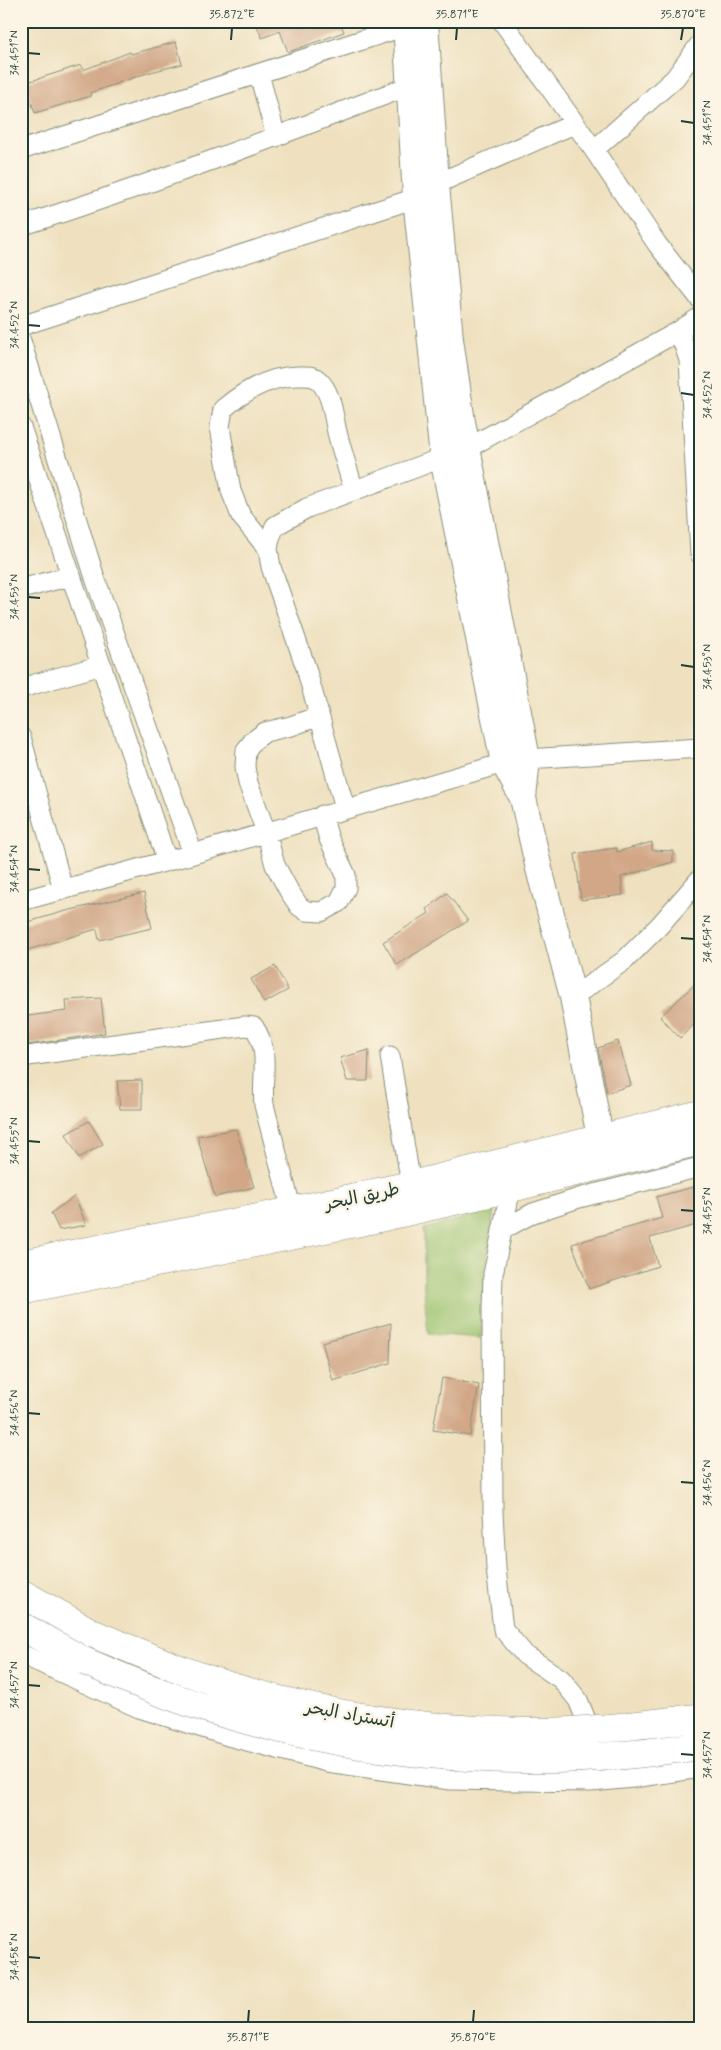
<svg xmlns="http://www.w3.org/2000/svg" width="721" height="2050" viewBox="0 0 721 2050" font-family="Mynerve,'Playpen Sans Arabic',sans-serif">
	<rect width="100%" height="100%" fill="#fcf5e5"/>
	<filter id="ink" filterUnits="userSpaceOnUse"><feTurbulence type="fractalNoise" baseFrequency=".02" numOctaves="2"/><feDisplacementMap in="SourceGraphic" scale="10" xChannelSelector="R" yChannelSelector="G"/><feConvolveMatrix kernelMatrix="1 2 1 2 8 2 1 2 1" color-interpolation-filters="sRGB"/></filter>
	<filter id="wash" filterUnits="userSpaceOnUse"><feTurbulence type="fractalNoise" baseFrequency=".0096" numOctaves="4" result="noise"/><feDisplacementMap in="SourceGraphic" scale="20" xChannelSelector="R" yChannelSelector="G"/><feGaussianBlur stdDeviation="1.12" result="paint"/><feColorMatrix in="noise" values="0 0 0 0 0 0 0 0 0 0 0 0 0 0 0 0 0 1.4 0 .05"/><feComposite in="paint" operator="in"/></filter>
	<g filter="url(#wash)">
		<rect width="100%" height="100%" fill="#efe1c0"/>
		<path fill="#9ac16c" stroke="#5c7f50" d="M 494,1210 L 485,1272 L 481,1338 L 428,1334 L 424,1289 L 424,1229 Z"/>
		<g id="blocks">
			<path fill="#d1a787" d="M 255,21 L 340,21 L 344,32 L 288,52 L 280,31 L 262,38 Z
				M 176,42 L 182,64 L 147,73 L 90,93 L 91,96 L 35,113 L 25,83 L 81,65 L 83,70 L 130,52 L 131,54 Z
				M 652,842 L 652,850 L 673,851 L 673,862 L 621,877 L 623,895 L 581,900 L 575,854 L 616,848 L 617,852 Z
				M 144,893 L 152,928 L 99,940 L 97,929 L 21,952 L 21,924 L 66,911 Z
				M 447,893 L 468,921 L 397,965 L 383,942 L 429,913 L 427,909 Z
				M 275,966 L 288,990 L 264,1003 L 251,979 Z
				M 700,979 L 700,1019 L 680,1038 L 660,1017 Z
				M 101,998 L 105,1033 L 28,1045 L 27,1016 L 67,1011 L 66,1000 Z
				M 618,1041 L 631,1085 L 607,1093 L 598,1048 Z
				M 369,1050 L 368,1081 L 347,1081 L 340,1058 Z
				M 142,1080 L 142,1109 L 120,1109 L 117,1081 Z
				M 89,1121 L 103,1144 L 79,1158 L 66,1134 Z
				M 236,1129 L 254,1187 L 215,1197 L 197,1136 Z
				M 700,1185 L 700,1224 L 650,1238 L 658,1266 L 589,1289 L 572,1244 L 662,1218 L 656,1197 Z
				M 75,1196 L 86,1225 L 59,1230 L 51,1213 Z
				M 391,1323 L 390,1363 L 333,1381 L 322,1342 Z
				M 442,1378 L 479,1385 L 470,1436 L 433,1430 Z"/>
		</g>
	</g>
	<g filter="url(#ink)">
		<use href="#blocks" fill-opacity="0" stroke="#878f7a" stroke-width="1"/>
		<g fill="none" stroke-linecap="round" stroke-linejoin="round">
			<defs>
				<path id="minor" d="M 502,21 L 594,150 L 657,244 L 700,299
					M 259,74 L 276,137
					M 21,150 L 406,26
					M 594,150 L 675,78 L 700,44
					M 436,184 L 574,124
					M 21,226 C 152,184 281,135 409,86
					M 21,326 L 416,198
					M 679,331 L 689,360 L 700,554
					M 21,341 L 95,578 L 193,854
					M 21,427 L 167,861
					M 268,549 L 241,516 L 231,491 L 220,427 L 223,409 C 244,391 270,376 299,376 C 305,376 312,375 317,379 C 333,392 333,418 338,436 C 343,455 349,473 354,491
					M 21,589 L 70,576
					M 21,688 L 102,665
					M 319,716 L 291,726 L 265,732 L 253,741 L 246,750 L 245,767 L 248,783 L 266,832 L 275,865 L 289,891 L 299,906 L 306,911 L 321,912 L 339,902 L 346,888 L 346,875 L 329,839 L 322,815
					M 21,737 L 63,889
					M 345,808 L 306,668 L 271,567 L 268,549 L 270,538 L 275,526 L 307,508 L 466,449 L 679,331 L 700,317
					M 21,901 L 193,854 L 504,763 L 527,759 L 700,748
					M 573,997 L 625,960 L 659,926 L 700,879
					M 390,1056 L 411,1185
					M 21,1057 L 245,1026 L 254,1027 C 271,1052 261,1076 264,1105 L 292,1211
					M 511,1188 L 493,1274 L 492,1309 L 493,1512 L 496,1568 L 503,1629 L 525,1655 L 561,1679 L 578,1700 L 594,1739 L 591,1782 L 633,1778 L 700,1768
					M 502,1230 L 533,1213 L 579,1198 L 700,1167
					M 21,1654 L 139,1708 L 228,1736 L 327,1762 L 450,1780 L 591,1782"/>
				<path id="secondary" d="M 406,21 L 416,198 L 443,458 L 504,763 L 523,798 L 539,869 L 573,997 L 600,1137
					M 425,21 L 436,184 L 450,339 L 462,422 L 527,759 L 523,798"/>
				<path id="trunk" d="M 21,1264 L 268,1216 L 411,1185 L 700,1114
					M 21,1290 L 370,1220 L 511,1188 L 700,1141"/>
				<path id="motorway" d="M 21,1593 L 94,1634
					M 21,1626 L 84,1661"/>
			</defs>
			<use href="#minor" stroke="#878f7a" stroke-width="21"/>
			<use href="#secondary" stroke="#878f7a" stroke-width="28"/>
			<use href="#trunk" stroke="#878f7a" stroke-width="29"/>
			<use href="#motorway" stroke="#878f7a" stroke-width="29"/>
			<use href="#minor" stroke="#fff" stroke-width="19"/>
			<use href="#secondary" stroke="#fff" stroke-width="26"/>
			<use href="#trunk" stroke="#fff" stroke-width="28"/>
			<use href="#motorway" stroke="#fff" stroke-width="28"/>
			<defs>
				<path id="motorway-bridge" d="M 94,1634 C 142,1654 190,1675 239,1689 C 338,1718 440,1732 542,1732 C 594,1731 646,1724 697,1718
					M 84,1661 C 133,1682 181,1702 232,1716 C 358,1753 494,1767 625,1755 C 650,1753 675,1749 700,1746"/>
			</defs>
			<use href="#motorway-bridge" stroke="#878f7a" stroke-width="29" stroke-linecap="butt"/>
			<use href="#motorway-bridge" stroke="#fff" stroke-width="28"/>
		</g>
	</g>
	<path fill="none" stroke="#1f3d34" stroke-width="2" d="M 231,40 L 232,28M 456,40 L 457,28M 681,40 L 683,28M 28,53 L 40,54M 681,121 L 694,123M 28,325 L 40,326M 681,393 L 694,395M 28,597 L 40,598M 681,665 L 694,667M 28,869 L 40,870M 681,938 L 694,939M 28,1141 L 40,1142M 681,1210 L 694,1211M 28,1413 L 40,1414M 681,1482 L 694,1483M 28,1685 L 40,1686M 681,1754 L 694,1755M 28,1957 L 40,1958M 248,2022 L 249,2010M 473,2022 L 474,2010"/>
	<g text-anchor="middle" stroke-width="5" stroke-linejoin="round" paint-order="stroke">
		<g font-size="18" fill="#1f3d34" stroke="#fcf5e5">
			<text transform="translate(362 1196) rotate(-12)" y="6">طريق البحر</text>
			<text transform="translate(350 1714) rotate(10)" y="6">أتستراد البحر</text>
		</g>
	</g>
	<rect width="721" height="2050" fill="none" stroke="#fcf5e5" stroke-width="55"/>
	<rect x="28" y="28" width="666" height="1994" fill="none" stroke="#1f3d34" stroke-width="2"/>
	<g font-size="12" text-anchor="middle" fill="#1f3d34">
		<text x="232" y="18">35.872°E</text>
		<text x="457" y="18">35.871°E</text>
		<text x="683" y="18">35.870°E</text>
		<text transform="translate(14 53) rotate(-90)" y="4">34.451°N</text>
		<text transform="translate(707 123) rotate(-90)" y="4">34.451°N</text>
		<text transform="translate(14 325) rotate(-90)" y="4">34.452°N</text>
		<text transform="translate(707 395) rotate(-90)" y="4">34.452°N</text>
		<text transform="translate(14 597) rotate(-90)" y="4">34.453°N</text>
		<text transform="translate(707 667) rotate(-90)" y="4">34.453°N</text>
		<text transform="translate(14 869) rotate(-90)" y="4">34.454°N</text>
		<text transform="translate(707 939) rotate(-90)" y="4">34.454°N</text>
		<text transform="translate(14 1141) rotate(-90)" y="4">34.455°N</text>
		<text transform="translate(707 1211) rotate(-90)" y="4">34.455°N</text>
		<text transform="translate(14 1413) rotate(-90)" y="4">34.456°N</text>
		<text transform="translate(707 1483) rotate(-90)" y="4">34.456°N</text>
		<text transform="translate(14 1685) rotate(-90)" y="4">34.457°N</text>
		<text transform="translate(707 1755) rotate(-90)" y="4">34.457°N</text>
		<text transform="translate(14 1957) rotate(-90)" y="4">34.458°N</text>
		<text x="248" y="2041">35.871°E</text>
		<text x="473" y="2041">35.870°E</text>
	</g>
</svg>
